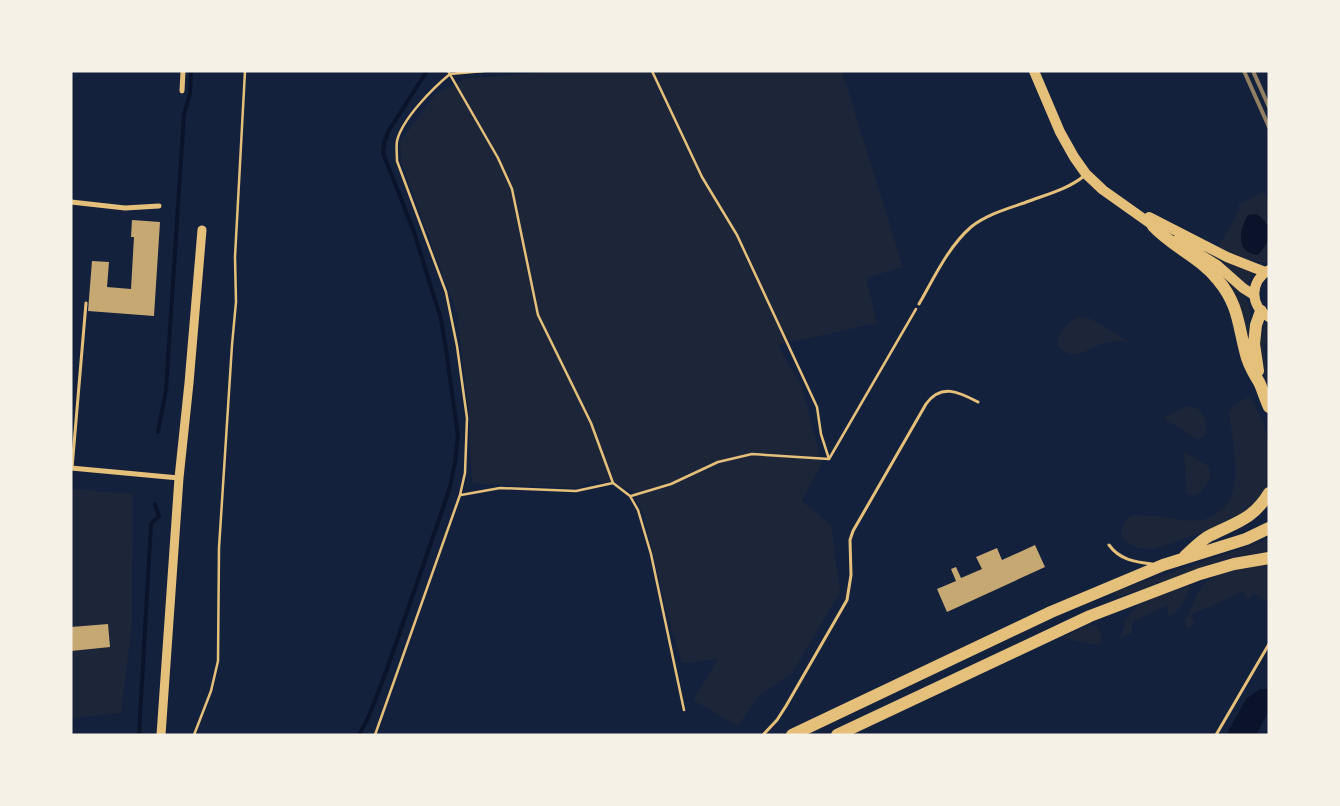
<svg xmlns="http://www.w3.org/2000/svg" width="1340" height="806" viewBox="0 0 1340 806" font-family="Literata,serif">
	<rect width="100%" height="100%" fill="#14213d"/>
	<path fill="#1d2539" d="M 556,71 L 842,71 L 903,267 L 866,278 L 877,323 L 778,345 L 802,387 L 822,463 L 802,501 L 831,525 L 840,592 L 793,672 L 759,696 L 738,726 L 693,700 L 718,659 L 682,663 L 666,609 L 644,515 L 631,490 L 594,480 L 576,488 L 472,483 L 469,415 L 457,314 L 401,161 L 400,141 L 435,95 L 464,79 Z
		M 1264,192 L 1269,203 L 1269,262 C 1249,263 1235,255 1218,247 L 1240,209 L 1238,205 Z
		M 1204,250 L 1254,272 L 1247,285 Z
		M 1210,262 C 1224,276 1247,290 1250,312 C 1251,320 1248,328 1248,336 Z
		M 1079,317 L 1091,319 L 1131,343 C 1122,341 1116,340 1107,342 C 1088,347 1073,366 1057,344 C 1058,331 1068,322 1079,317 Z
		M 1264,323 L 1269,326 L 1269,334 L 1264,348 L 1269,389 C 1260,367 1258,346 1264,323 Z
		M 1250,396 L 1263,422 L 1269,445 L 1269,480 L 1265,492 L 1247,513 L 1227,524 L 1154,549 C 1140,550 1113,543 1124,523 C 1125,520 1129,517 1133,516 C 1148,512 1181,523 1201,520 C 1209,519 1215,515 1221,510 C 1226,506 1232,498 1233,491 C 1239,468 1232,436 1229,412 L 1234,405 Z
		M 1188,406 C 1190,407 1194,407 1196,408 C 1207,414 1210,430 1202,438 L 1197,439 L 1163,418 Z
		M 1184,452 L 1207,465 L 1210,470 C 1211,483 1202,496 1187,495 Z
		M 71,489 L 133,494 L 132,624 L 121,713 L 71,718 Z
		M 1269,538 L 1269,554 L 1259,553 L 1232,557 L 1116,598 L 1116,594 L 1114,592 L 1261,542 Z
		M 1259,563 L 1269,563 L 1269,603 L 1253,593 L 1248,601 L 1243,591 L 1191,615 L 1195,623 L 1188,628 L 1184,620 L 1188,617 C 1192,608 1195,596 1201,588 C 1211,573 1243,568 1259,563 Z
		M 1189,586 L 1190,587 C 1184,602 1183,609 1168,616 L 1167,605 L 1133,621 L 1132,633 L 1120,639 C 1122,631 1124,623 1128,616 C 1137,600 1172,592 1189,586 Z
		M 1089,625 L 1097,627 L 1102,637 L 1100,643 L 1095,645 L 1062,638 Z"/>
	<path fill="#0b132b" d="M 1256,214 C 1274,224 1272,241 1258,255 C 1235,253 1239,230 1248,215 Z
		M 1260,689 L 1269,689 L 1269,711 L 1256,735 L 1226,735 L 1246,699 Z"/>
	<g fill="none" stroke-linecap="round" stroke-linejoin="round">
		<path stroke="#0b132b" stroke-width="4" d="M 158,432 L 166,390 L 184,114 L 190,94 L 191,71
			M 139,735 L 151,524 L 159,516 L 155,504
			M 359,735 L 369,716 L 386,672 L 443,508 L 450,487 L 455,462 L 458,436 L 446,349 L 441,319 L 413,229 L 383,153 L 384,144 L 388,132 L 427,71"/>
	</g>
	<path fill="#c6a872" d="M 132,220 L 160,222 L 154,316 L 88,311 L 92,261 L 109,262 L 107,287 L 131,289 L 134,237 L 131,237 Z
		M 1035,545 L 1045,567 L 947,612 L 937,589 L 956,581 L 951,569 L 956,567 L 961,578 L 982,569 L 976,557 L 997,548 L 1002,560 Z
		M 108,624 L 110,647 L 71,651 L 71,627 Z"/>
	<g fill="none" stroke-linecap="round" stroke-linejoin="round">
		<path stroke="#e5c07b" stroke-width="2.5" d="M 448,71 L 498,158 L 512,189 L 538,315 L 591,423 L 613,483 L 630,496 L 638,510 L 651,554 L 684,710
			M 652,71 L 702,177 L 737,235 L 817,407 L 821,434 L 829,459
			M 450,74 L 484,71
			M 829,459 L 916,309
			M 461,495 L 500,488 L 576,491 L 613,483
			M 631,496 L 671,484 L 718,462 L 752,454 L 829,459
			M 194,735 L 211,691 L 218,661 L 219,548 L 232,345 L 236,302 L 235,257 L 245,71
			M 375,735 L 460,495 L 465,473 L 467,418 L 457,346 L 446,292 L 397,161 C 397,155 396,147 397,141 C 402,119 433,88 450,74"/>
		<path stroke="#e5c07b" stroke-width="3" d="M 919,304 C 934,278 948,247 971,227 C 986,215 1006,209 1024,203 C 1044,195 1067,190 1084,176
			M 72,468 L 86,303
			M 1109,545 C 1120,560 1135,562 1152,564
			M 763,735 L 777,720 L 786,706 L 847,600 L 851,575 L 850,540 L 853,531 L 926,404 C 941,383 959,392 978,402
			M 1216,735 L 1269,644"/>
		<path stroke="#e5c07b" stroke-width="5" d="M 182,91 L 183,71
			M 71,202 L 125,208 L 159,206
			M 71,468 L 179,478"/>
		<path stroke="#e5c07b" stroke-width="9" d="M 161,735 L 179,478 L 189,383 L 202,230"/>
		<path stroke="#e5c07b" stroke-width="10" d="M 1034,71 L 1060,132 L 1074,157 L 1086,174 L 1103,190 L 1158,229
			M 1149,217 L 1227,257 L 1265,272
			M 1177,240 L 1217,265 L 1243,288 L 1254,295
			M 1269,270 C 1250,281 1249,306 1269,317"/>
		<path stroke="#e5c07b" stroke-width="12" d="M 1153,226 C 1172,247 1200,257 1218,280 C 1240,306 1238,328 1247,358 C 1250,367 1254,374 1259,382 C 1263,390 1265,399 1269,407
			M 1258,371 L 1254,344 L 1256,325 L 1261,311
			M 1185,556 C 1193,549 1200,541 1209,536 C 1234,523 1253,520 1269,493
			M 792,735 L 1051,612 L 1163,565 L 1246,539 L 1269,528
			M 837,735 L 1090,616 L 1200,574 L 1234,564 L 1269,558"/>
		<path stroke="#918062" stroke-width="4" d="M 1244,71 L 1269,127
			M 1253,71 L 1269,107"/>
	</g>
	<rect width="1340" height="806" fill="none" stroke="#f6f1e7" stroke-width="145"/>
</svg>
